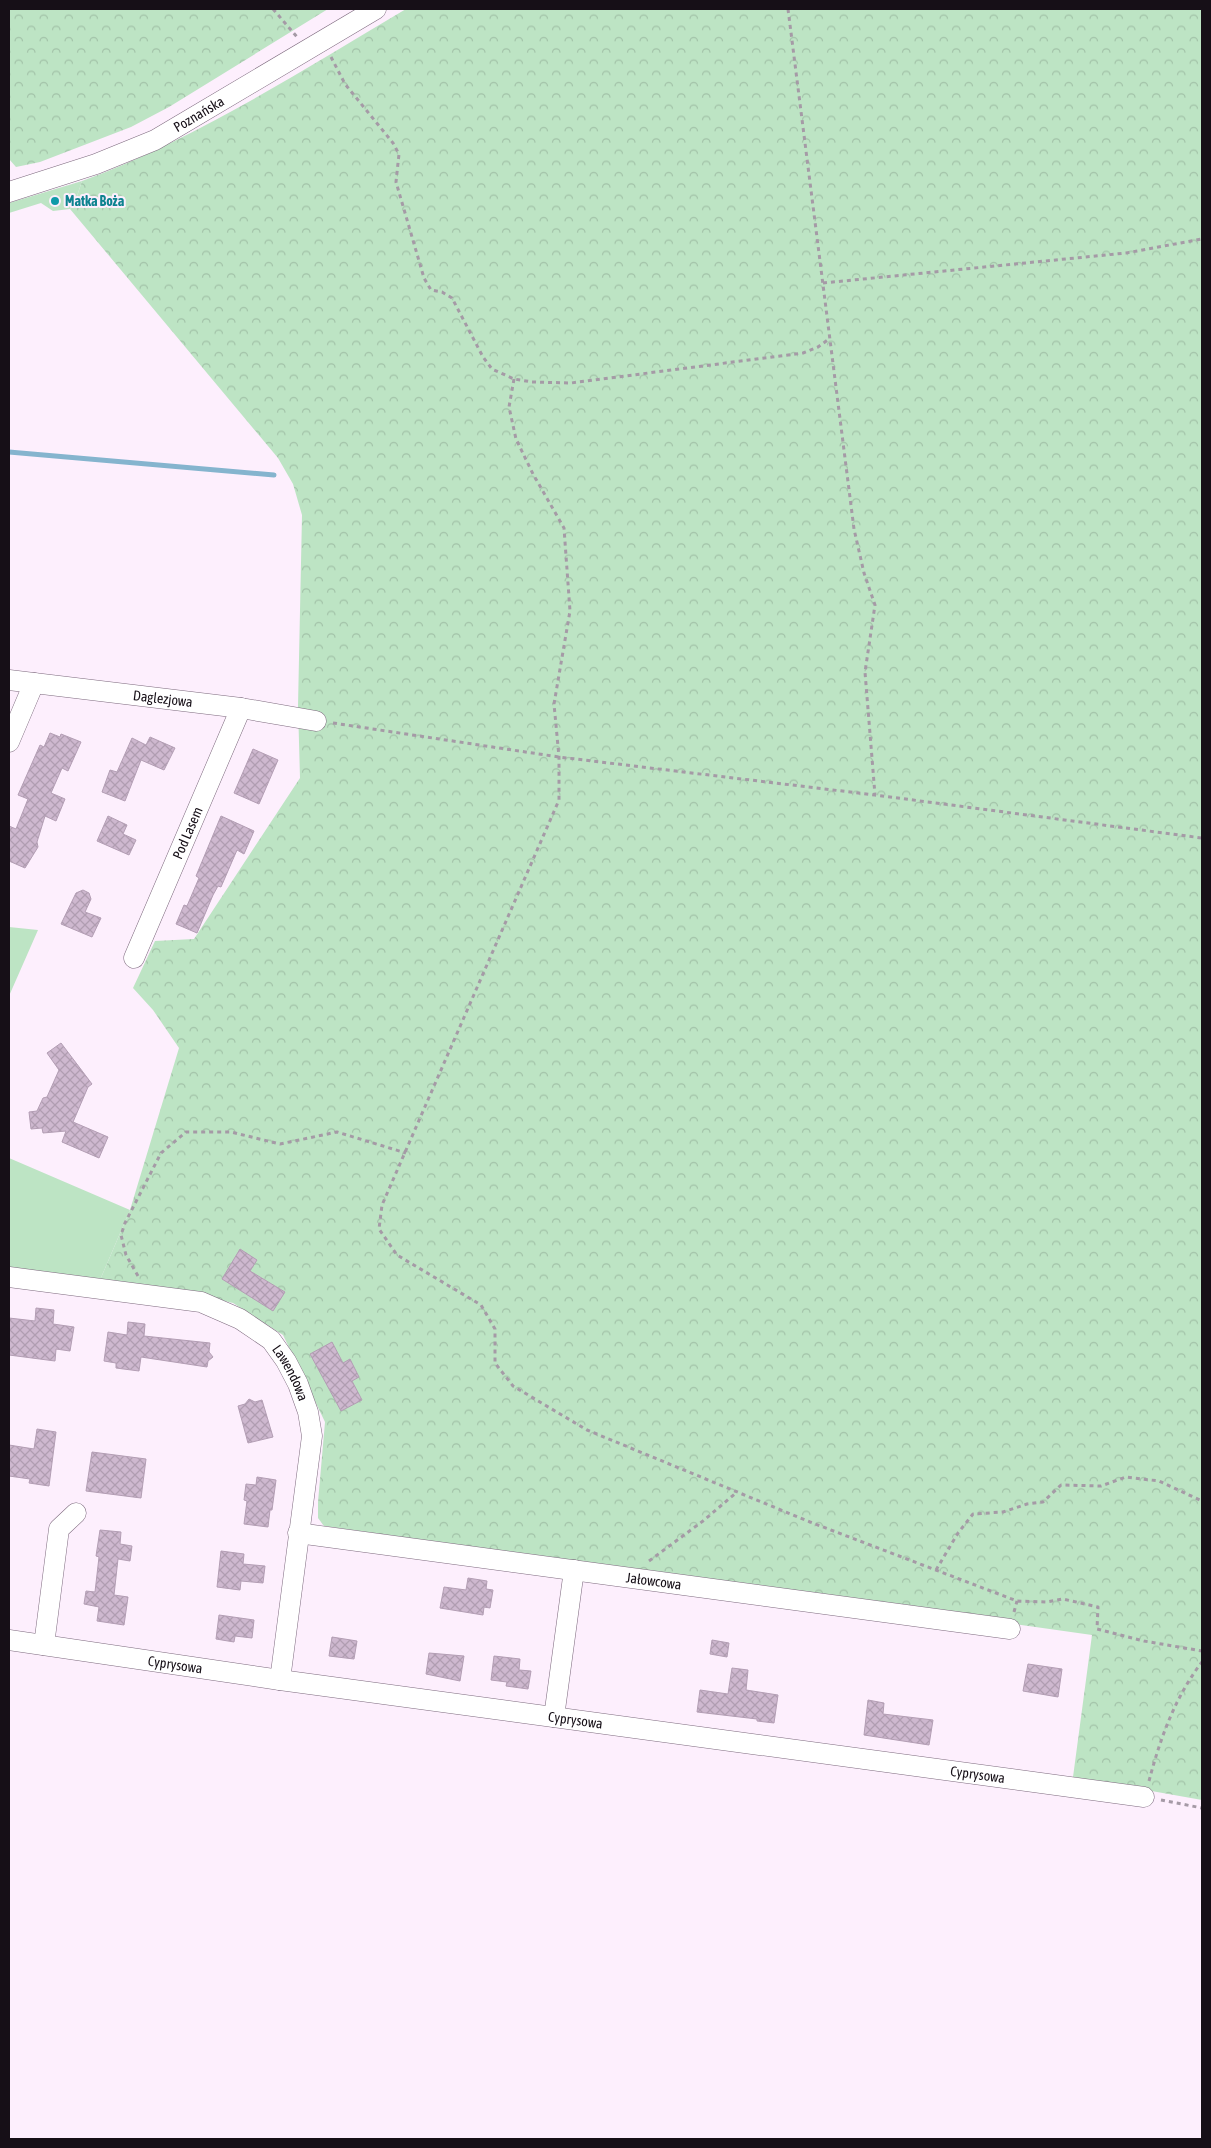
<svg xmlns="http://www.w3.org/2000/svg" width="1211" height="2148" viewBox="0 0 1211 2148" font-family="'Asap Condensed',sans-serif">
	<defs>
		<pattern id="forest-crowns" width="20" height="18" patternUnits="userSpaceOnUse" patternTransform="scale(1.25)"><rect width="20" height="18" fill="#bde4c4"/><path d="M2 6a3 3 0 1 1 6 0M12 15a3 3 0 1 1 6 0" fill="none" stroke="#a2c2a8"/></pattern>
		<pattern id="building-cross-hatch" width="8" height="8" patternUnits="userSpaceOnUse" patternTransform="scale(1.25)"><rect width="8" height="8" fill="#ceb8cf"/><path d="M0 0l8 8M0 8l8-8" fill="none" stroke="#b09db1"/></pattern>
	</defs>
	<rect width="100%" height="100%" fill="#fdeffd"/>
	<path fill="#bde4c4" d="M 82,181 L 76,199 L 70,209 L 53,211 L 41,203 L 9,213 L 9,203 Z
		M 9,927 L 38,930 L 9,996 Z
		M 9,1158 L 130,1210 L 100,1280 L 9,1268 Z"/>
	<path fill="url(#forest-crowns)" d="M 9,9 L 328,9 L 169,107 L 131,127 L 40,162 L 16,167 L 9,159 Z
		M 406,9 L 1202,9 L 1202,1800 L 1073,1777 L 1092,1635 L 324,1526 L 318,1518 L 318,1502 L 325,1422 L 283,1335 L 233,1303 L 177,1290 L 100,1280 L 130,1210 L 179,1048 L 153,1010 L 133,988 L 155,941 L 194,939 L 300,778 L 298,706 L 302,515 L 293,484 L 278,458 L 70,209 L 76,199 L 82,181 C 196,139 301,71 406,9 Z"/>
	<g fill="none" stroke-linecap="round" stroke-linejoin="round">
		<path stroke="#85b4ce" stroke-width="5" d="M 9,452 L 274,475"/>
	</g>
	<path fill="url(#building-cross-hatch)" stroke="#b39eb4" d="M 50,733 L 60,737 L 61,734 L 81,742 L 68,771 L 62,768 L 51,793 L 65,799 L 56,821 L 45,816 L 37,842 L 38,847 L 25,868 L 9,861 L 9,826 L 16,829 L 28,799 L 18,795 L 40,745 L 44,747 Z
		M 150,737 L 175,748 L 164,770 L 141,760 L 125,801 L 102,792 L 110,770 L 117,772 L 132,738 L 146,745 Z
		M 253,749 L 278,760 L 259,804 L 234,793 Z
		M 108,816 L 127,825 L 123,834 L 136,840 L 129,855 L 97,841 Z
		M 221,816 L 254,831 L 244,854 L 237,850 L 221,887 L 218,886 L 213,895 L 197,933 L 176,924 L 184,905 L 187,906 L 199,878 L 196,876 Z
		M 83,890 L 89,893 L 91,899 L 85,912 L 101,918 L 92,937 L 61,924 L 76,893 Z
		M 61,1043 L 92,1084 L 88,1087 L 73,1122 L 108,1137 L 99,1158 L 62,1142 L 66,1131 L 43,1133 L 42,1128 L 31,1129 L 29,1112 L 37,1111 L 43,1098 L 47,1097 L 59,1070 L 47,1053 Z
		M 240,1249 L 257,1260 L 250,1271 L 285,1292 L 273,1311 L 222,1279 Z
		M 36,1308 L 54,1310 L 53,1324 L 74,1327 L 70,1351 L 56,1349 L 55,1361 L 9,1355 L 9,1318 L 35,1321 Z
		M 128,1322 L 145,1324 L 144,1336 L 210,1343 L 209,1352 L 213,1357 L 208,1361 L 207,1367 L 141,1357 L 139,1371 L 116,1368 L 116,1363 L 104,1361 L 108,1332 L 127,1335 Z
		M 332,1342 L 343,1363 L 350,1359 L 359,1377 L 352,1381 L 362,1400 L 341,1411 L 310,1354 Z
		M 249,1399 L 255,1402 L 262,1400 L 273,1437 L 248,1443 L 238,1406 L 245,1404 Z
		M 37,1429 L 56,1432 L 49,1486 L 29,1483 L 30,1479 L 9,1476 L 9,1445 L 34,1449 Z
		M 92,1452 L 146,1459 L 141,1498 L 86,1491 Z
		M 257,1477 L 276,1480 L 272,1510 L 270,1510 L 268,1527 L 244,1524 L 247,1501 L 244,1500 L 246,1484 L 256,1485 Z
		M 100,1530 L 121,1532 L 120,1544 L 132,1546 L 130,1561 L 118,1559 L 114,1595 L 128,1597 L 124,1625 L 97,1621 L 99,1607 L 84,1604 L 86,1591 L 95,1592 L 99,1557 L 96,1556 Z
		M 221,1551 L 244,1554 L 243,1564 L 265,1566 L 263,1583 L 241,1581 L 240,1590 L 217,1587 Z
		M 468,1578 L 487,1581 L 486,1589 L 493,1590 L 490,1608 L 484,1607 L 483,1615 L 440,1608 L 444,1587 L 466,1590 Z
		M 219,1615 L 254,1620 L 252,1638 L 235,1636 L 234,1642 L 216,1639 Z
		M 332,1637 L 357,1641 L 354,1659 L 329,1656 Z
		M 712,1640 L 729,1643 L 727,1657 L 710,1654 Z
		M 429,1653 L 464,1656 L 460,1681 L 426,1674 Z
		M 494,1656 L 520,1659 L 519,1670 L 531,1671 L 528,1689 L 506,1686 L 507,1682 L 491,1680 Z
		M 1028,1664 L 1062,1669 L 1058,1697 L 1023,1691 Z
		M 732,1668 L 748,1670 L 746,1690 L 778,1695 L 774,1723 L 757,1721 L 757,1719 L 697,1712 L 700,1690 L 728,1694 Z
		M 868,1700 L 884,1703 L 883,1714 L 933,1720 L 929,1745 L 864,1735 Z"/>
	<g fill="none" stroke-linecap="round" stroke-linejoin="round">
		<defs>
			<g id="minor">
				<path id="s1" d="M 9,192 L 96,164 L 155,140 L 376,9"/>
				<path id="s2" d="M 9,680 L 241,708 L 316,721"/>
				<path d="M 9,742 L 34,683"/>
				<path id="s3" d="M 134,958 L 241,708"/>
				<path id="s4" d="M 9,1277 L 201,1302 L 240,1319 L 271,1340 L 286,1361 L 298,1384 L 308,1412 L 312,1436 L 280,1680"/>
				<path id="s5" d="M 298,1533 L 1010,1629"/>
				<path id="s6" d="M 9,1640 L 280,1680 L 1144,1797"/>
				<path d="M 44,1645 L 59,1529 L 76,1513"/>
				<path d="M 554,1717 L 574,1570"/>
			</g>
		</defs>
		<use href="#minor" stroke="#7d6a7e" stroke-width="21"/>
		<path stroke="#a59aa6" stroke-width="3" stroke-dasharray="4 4" stroke-linecap="butt" d="M 273,9 L 297,37
			M 788,9 L 854,529 L 864,573 L 875,605 L 865,672 L 875,795
			M 331,57 L 345,84 L 393,143 L 399,154 L 396,182 L 424,278 L 431,290 L 442,292 L 452,298 L 483,357 L 492,369 L 514,379 L 532,382 L 571,383 L 803,353 L 818,347 L 829,339
			M 823,283 L 1126,253 L 1202,239
			M 514,379 L 509,407 L 516,439 L 533,474 L 564,528 L 570,611 L 554,704 L 559,757 L 559,800 L 382,1205 L 379,1229 L 397,1255 L 481,1305 L 495,1329 L 495,1363 L 513,1386 L 587,1430 L 810,1522 L 1017,1601 L 1046,1602 L 1063,1599 L 1098,1607 L 1097,1629 L 1144,1641 L 1202,1651
			M 333,723 L 559,757 L 875,795 L 1202,838
			M 138,1276 L 126,1255 L 121,1235 L 125,1223 L 161,1153 L 186,1132 L 231,1132 L 280,1144 L 337,1132 L 406,1153
			M 649,1561 L 703,1521 L 737,1492
			M 936,1570 L 958,1533 L 973,1514 L 1003,1512 L 1027,1504 L 1043,1502 L 1061,1485 L 1101,1486 L 1126,1477 L 1159,1481 L 1202,1501
			M 1014,1612 L 1017,1601
			M 1149,1781 C 1160,1739 1175,1697 1202,1662
			M 1161,1800 L 1202,1808"/>
		<use href="#minor" stroke="#fff" stroke-width="20"/>
	</g>
	<circle fill="#0f9aa8" stroke="#fdeffd" stroke-width="2" cx="55" cy="201" r="5"/>
	<g text-anchor="middle" stroke-width="4" stroke-linejoin="round" paint-order="stroke">
		<g font-size="14" fill="#160f17" stroke="#fdeffd">
			<text dy="5" stroke="none"><textPath href="#s1" startOffset="206">Poznańska</textPath></text>
			<text dy="5" stroke="none"><textPath href="#s2" startOffset="155">Daglezjowa</textPath></text>
			<text dy="5" stroke="none"><textPath href="#s3" startOffset="136">Pod Lasem</textPath></text>
			<text dy="5" stroke="none"><textPath href="#s4" startOffset="312">Lawendowa</textPath></text>
			<text dy="5" stroke="none"><textPath href="#s5" startOffset="359">Jałowcowa</textPath></text>
			<text dy="5" stroke="none"><textPath href="#s6" startOffset="168">Cyprysowa</textPath></text>
			<text dy="5" stroke="none"><textPath href="#s6" startOffset="572">Cyprysowa</textPath></text>
			<text dy="5" stroke="none"><textPath href="#s6" startOffset="978">Cyprysowa</textPath></text>
		</g>
		<g font-size="14" font-weight="bold" fill="#0d838f" stroke="#fdeffd" text-anchor="start">
			<text x="65" y="206">Matka Boża</text>
		</g>
	</g>
	<rect width="1211" height="2148" fill="none" stroke="#160f17" stroke-width="20"/>
</svg>
